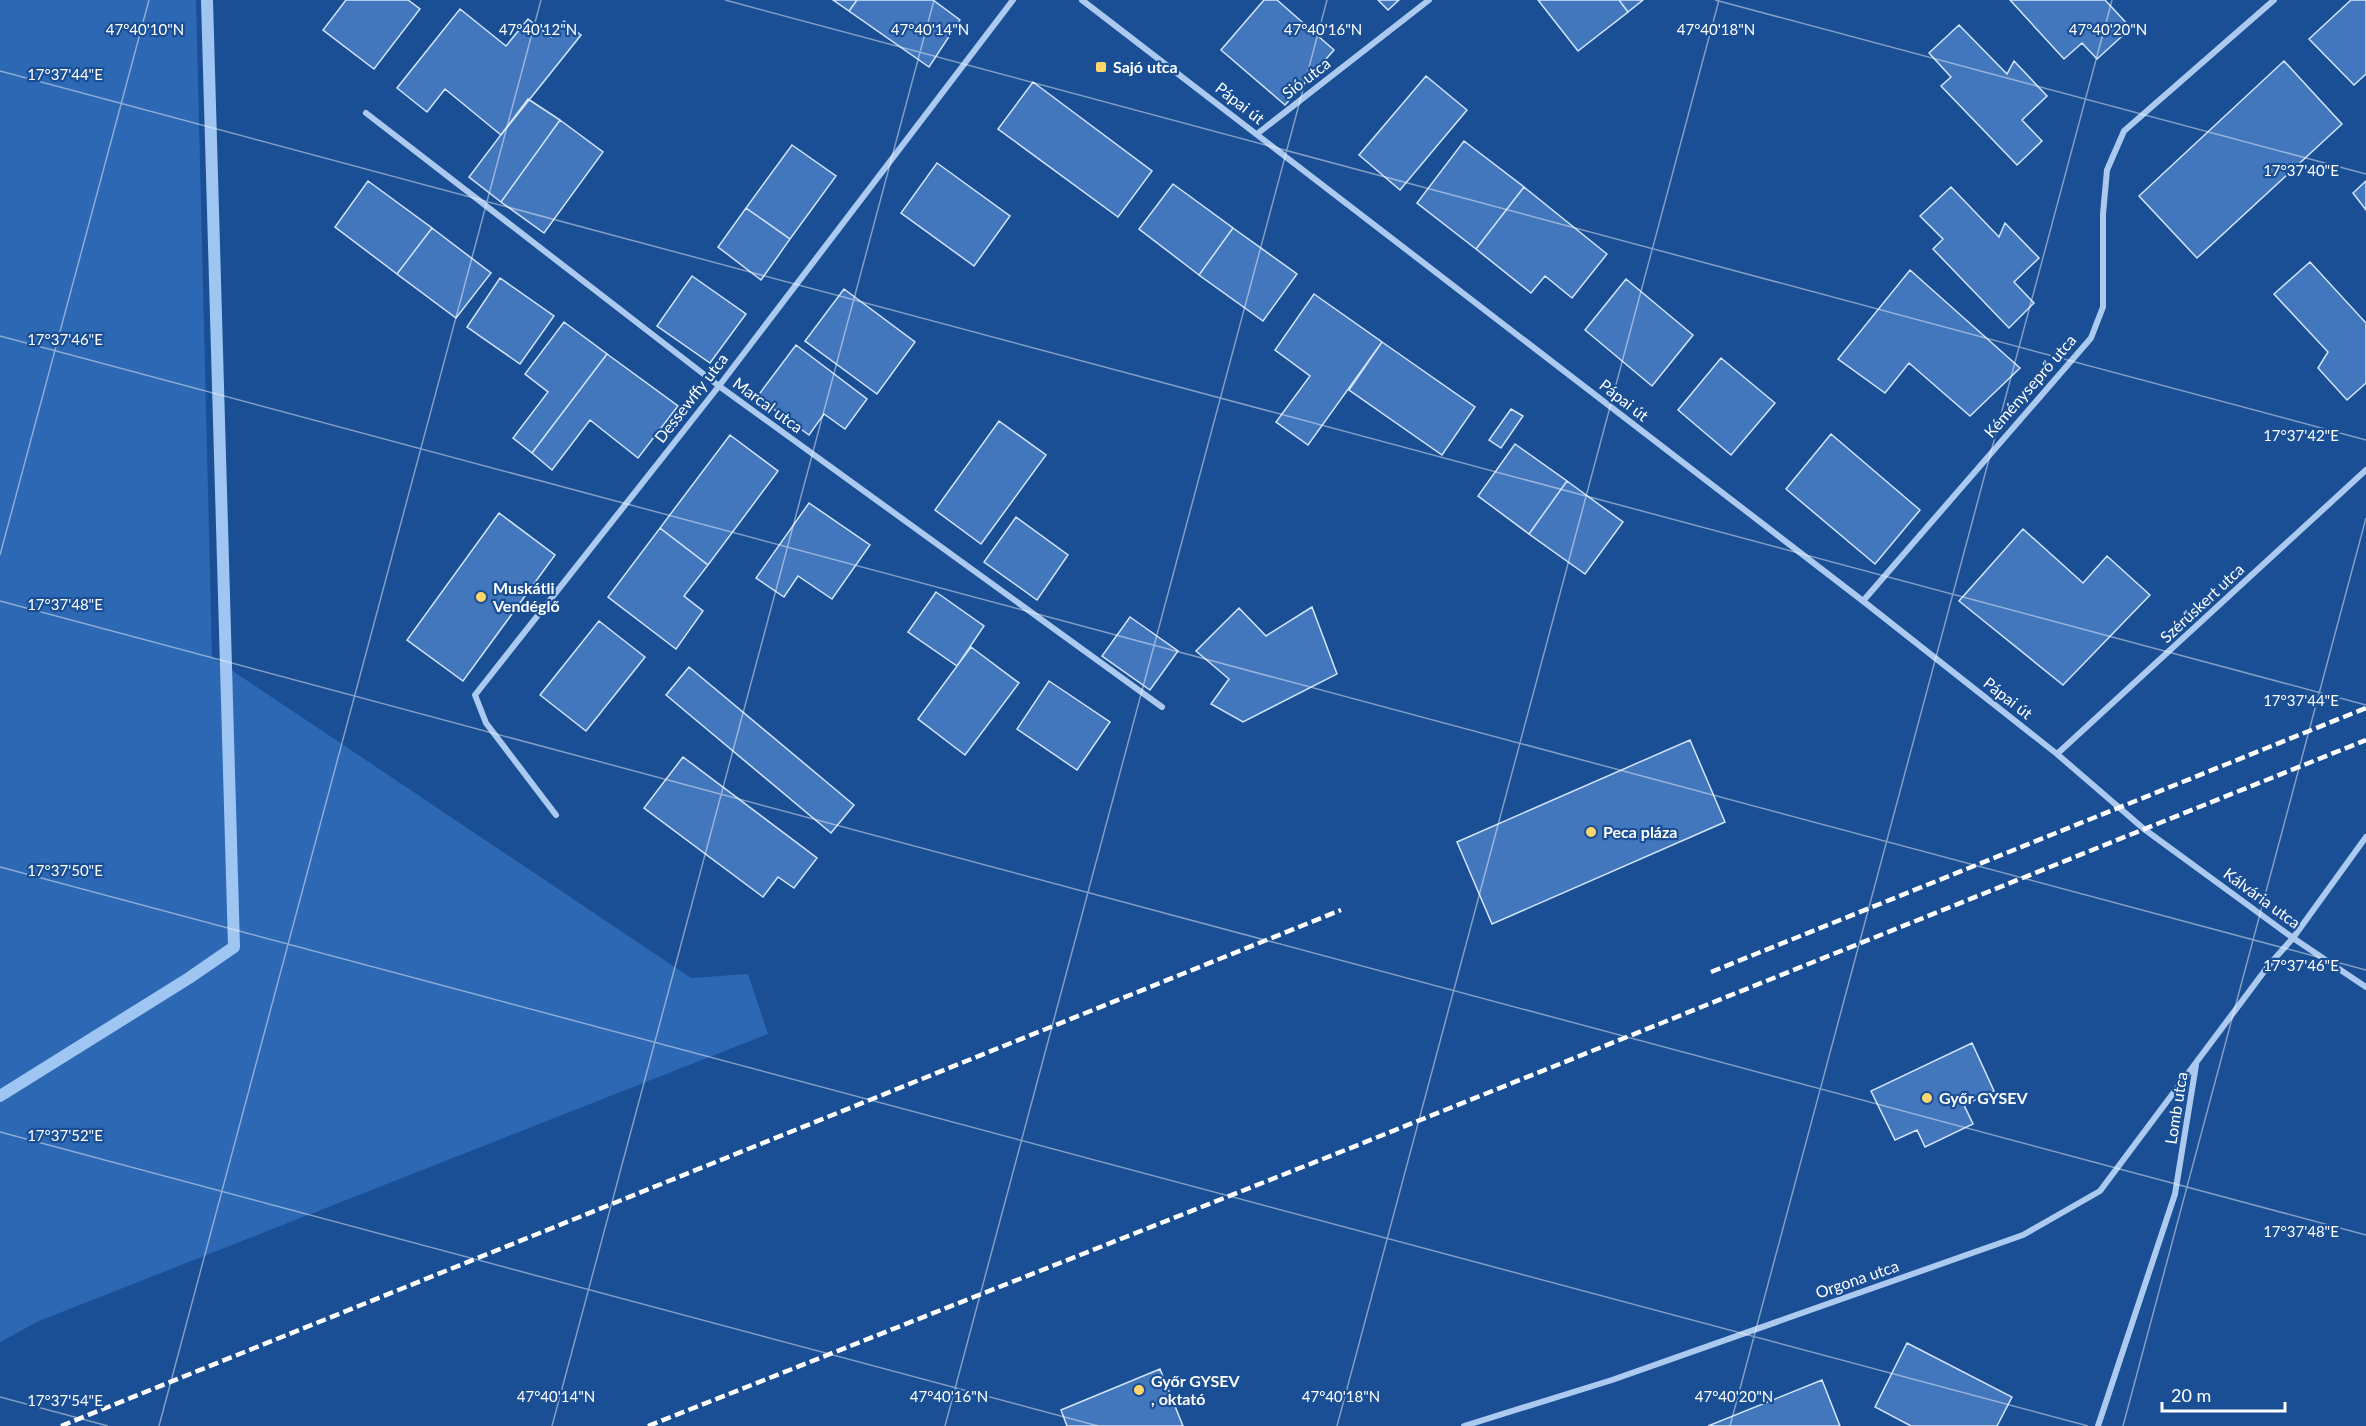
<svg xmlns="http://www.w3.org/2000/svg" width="2366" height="1426" viewBox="0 0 2366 1426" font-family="Lato,sans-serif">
	<rect width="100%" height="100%" fill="#1a4f95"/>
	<path fill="#2d68b4" d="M 0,0 L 196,0 L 212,657 L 691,978 L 748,974 L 768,1034 L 39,1321 L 0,1342 Z"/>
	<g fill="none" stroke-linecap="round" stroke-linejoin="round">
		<path stroke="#9fc5f2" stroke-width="12" d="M 0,1096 L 189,978 L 234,947 L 207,0"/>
	</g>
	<path fill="#4377bd" stroke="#d3e5fb" stroke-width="1.5" d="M 346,0 L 408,0 L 420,9 L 374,69 L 323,30 Z
		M 833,0 L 857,0 L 849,11 Z
		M 857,0 L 933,0 L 960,20 L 929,67 L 849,11 Z
		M 1264,0 L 1277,0 L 1334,50 L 1285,105 L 1221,50 Z
		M 1378,0 L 1399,0 L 1388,10 Z
		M 1538,0 L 1619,0 L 1628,12 L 1578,51 Z
		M 1619,0 L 1643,0 L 1628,12 Z
		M 2010,0 L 2105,0 L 2131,28 L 2097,59 L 2082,43 L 2064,59 Z
		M 2351,0 L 2366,0 L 2366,74 L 2354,85 L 2309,39 Z
		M 460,9 L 506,46 L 528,19 L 551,37 L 564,21 L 581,35 L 501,135 L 445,89 L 427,112 L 397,88 Z
		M 1959,25 L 2007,74 L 2014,61 L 2047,96 L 2022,120 L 2042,141 L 2017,165 L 1941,86 L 1951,77 L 1929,53 Z
		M 2284,61 L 2342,124 L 2197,258 L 2139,196 Z
		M 1426,76 L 1467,110 L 1400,190 L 1359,155 Z
		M 1033,82 L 1152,171 L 1118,217 L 998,129 Z
		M 528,99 L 560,120 L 501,202 L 469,177 Z
		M 560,120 L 603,152 L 544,233 L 501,202 Z
		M 1464,141 L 1524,187 L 1476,249 L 1417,203 Z
		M 792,145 L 836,176 L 790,239 L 746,208 Z
		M 937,163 L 1010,216 L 974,266 L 901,213 Z
		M 368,181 L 432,228 L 397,274 L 335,227 Z
		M 2366,181 L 2366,210 L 2353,193 Z
		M 1173,184 L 1233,228 L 1199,275 L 1139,229 Z
		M 1524,187 L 1607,254 L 1572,298 L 1545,276 L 1531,293 L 1476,249 Z
		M 1951,187 L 1999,237 L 2005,223 L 2039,258 L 2014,282 L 2034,303 L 2009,328 L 1933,249 L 1943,239 L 1920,216 Z
		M 746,208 L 790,239 L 761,280 L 718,247 Z
		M 432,228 L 491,273 L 456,318 L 397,274 Z
		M 1233,228 L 1297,274 L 1263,321 L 1199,275 Z
		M 2310,262 L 2366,323 L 2366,383 L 2347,400 L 2318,368 L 2328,352 L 2274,294 Z
		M 1910,270 L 2020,368 L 1970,416 L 1909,363 L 1885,393 L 1838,359 Z
		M 692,276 L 746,314 L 710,363 L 657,326 Z
		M 500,278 L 554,316 L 520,364 L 467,327 Z
		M 1626,279 L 1693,335 L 1652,386 L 1585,330 Z
		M 844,289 L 915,342 L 877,394 L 805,341 Z
		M 1314,294 L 1382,342 L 1308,445 L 1276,422 L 1310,376 L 1275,350 Z
		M 564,322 L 607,354 L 532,453 L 513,438 L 548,392 L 525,374 Z
		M 1382,342 L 1475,407 L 1442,455 L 1349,390 Z
		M 796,345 L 867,399 L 845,429 L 824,414 L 809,435 L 757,397 Z
		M 607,354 L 678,406 L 638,458 L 590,420 L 552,470 L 532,453 Z
		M 1721,358 L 1775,403 L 1731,455 L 1678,410 Z
		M 1511,409 L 1523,416 L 1501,448 L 1489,440 Z
		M 999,421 L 1046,455 L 981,544 L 935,510 Z
		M 1831,434 L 1920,510 L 1875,564 L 1786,489 Z
		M 730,435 L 778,471 L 708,565 L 660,528 Z
		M 1515,444 L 1567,481 L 1529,534 L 1478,496 Z
		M 1567,481 L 1623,522 L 1585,574 L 1529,534 Z
		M 809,503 L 870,545 L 832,599 L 798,576 L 784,597 L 756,578 Z
		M 499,513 L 555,555 L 463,681 L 407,640 Z
		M 1016,517 L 1068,555 L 1037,600 L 984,562 Z
		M 660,528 L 708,565 L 684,596 L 703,611 L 676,649 L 608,597 Z
		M 2023,529 L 2083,583 L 2107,556 L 2150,595 L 2063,685 L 1959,601 Z
		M 936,592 L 984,626 L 957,666 L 908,632 Z
		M 1312,607 L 1337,674 L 1243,722 L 1211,704 L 1229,679 L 1196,651 L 1239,608 L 1266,636 Z
		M 1130,617 L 1178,651 L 1150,690 L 1102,656 Z
		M 599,621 L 645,657 L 586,731 L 540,695 Z
		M 971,647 L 1019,683 L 965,755 L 918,719 Z
		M 689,667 L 854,805 L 831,833 L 666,695 Z
		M 1049,681 L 1110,722 L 1077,770 L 1017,729 Z
		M 1690,740 L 1725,822 L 1492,924 L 1457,842 Z
		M 683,757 L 817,858 L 794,888 L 778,877 L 763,897 L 644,808 Z
		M 1972,1043 L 1994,1091 L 1964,1105 L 1973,1124 L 1925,1147 L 1917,1130 L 1895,1140 L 1871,1091 Z
		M 1907,1343 L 2012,1397 L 1997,1426 L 1911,1426 L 1875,1407 Z
		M 1160,1369 L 1183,1426 L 1067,1426 L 1061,1410 Z
		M 1822,1380 L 1840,1426 L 1708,1426 Z"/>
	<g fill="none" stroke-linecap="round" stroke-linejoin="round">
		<path stroke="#accaf0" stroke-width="6" d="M 1082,0 L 1863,601 L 2057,754 L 2144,829 L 2293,938 L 2366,987
			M 366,113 L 719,386 L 1162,707
			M 1257,134 L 1429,0
			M 1863,601 L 2091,338 L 2103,307 L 2103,214 L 2107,170 L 2124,131 L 2274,0
			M 2057,754 L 2366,470
			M 556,815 L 486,723 L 475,695 L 719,386 L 1013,0
			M 1464,1426 L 1612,1380 L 2023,1235 L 2100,1191 L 2269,965 L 2293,938 L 2366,837
			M 2098,1426 L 2175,1194 L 2196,1065"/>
		<path stroke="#fff" stroke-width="4.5" stroke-dasharray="10 4.5" stroke-linecap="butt" d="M 1711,972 L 2366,708
			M 61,1426 L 1341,910
			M 648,1426 L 1348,1149 L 2366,740"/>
	</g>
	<path fill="none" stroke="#fff" stroke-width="1.5" stroke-opacity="0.45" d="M 725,0 L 2366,440M 1715,0 L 2366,174M 0,71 L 2366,705M 0,336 L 2366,970M 0,555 L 149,0M 0,601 L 2366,1235M 0,867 L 2088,1426M 0,1132 L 1098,1426M 0,1397 L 108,1426M 159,1426 L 541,0M 552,1426 L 934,0M 945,1426 L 1327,0M 1337,1426 L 1719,0M 1730,1426 L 2112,0M 2123,1426 L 2366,518"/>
	<g fill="#ffd66b" stroke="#1a4f95" stroke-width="2">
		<rect x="1095" y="61" width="12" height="12" rx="3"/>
		<circle cx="481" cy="597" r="6"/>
		<circle cx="1591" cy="832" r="6"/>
		<circle cx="1927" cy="1098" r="6"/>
		<circle cx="1139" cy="1390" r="6"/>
	</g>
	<g text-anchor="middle" stroke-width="4.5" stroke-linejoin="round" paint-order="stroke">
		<g font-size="16" font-weight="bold" fill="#fff" stroke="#1a4f95" text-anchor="start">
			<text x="1113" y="73">Sajó utca</text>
			<text x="493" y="594">Muskátli<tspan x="493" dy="18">Vendéglő</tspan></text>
			<text x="1603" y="838">Peca pláza</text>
			<text x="1939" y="1104">Győr GYSEV</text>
			<text x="1151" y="1387">Győr GYSEV<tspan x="1151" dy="18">, oktató</tspan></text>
		</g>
		<g font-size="16" fill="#fff" stroke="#1a4f95">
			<text transform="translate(1306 78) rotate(-38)" y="6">Sió utca</text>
			<text transform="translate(1240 103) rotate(38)" y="6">Pápai út</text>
			<text transform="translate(2030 386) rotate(-49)" y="6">Kéményseprő utca</text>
			<text transform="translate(691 398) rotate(-52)" y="6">Dessewffy utca</text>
			<text transform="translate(1624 400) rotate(38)" y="6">Pápai út</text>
			<text transform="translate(768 405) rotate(36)" y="6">Marcal utca</text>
			<text transform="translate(2202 603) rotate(-43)" y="6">Szérűskert utca</text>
			<text transform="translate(2008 698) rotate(38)" y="6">Pápai út</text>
			<text transform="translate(2262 898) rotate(36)" y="6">Kálvária utca</text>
			<text transform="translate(2176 1108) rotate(-81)" y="6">Lomb utca</text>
			<text transform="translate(1857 1279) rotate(-19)" y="6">Orgona utca</text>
		</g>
	</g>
	<g font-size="15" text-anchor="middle" fill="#fff" stroke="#1a4f95" stroke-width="4.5" stroke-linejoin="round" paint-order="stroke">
		<text x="145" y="35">47°40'10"N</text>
		<text x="538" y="35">47°40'12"N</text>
		<text x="930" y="35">47°40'14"N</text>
		<text x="1323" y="35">47°40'16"N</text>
		<text x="1716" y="35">47°40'18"N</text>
		<text x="2108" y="35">47°40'20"N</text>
		<text x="65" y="80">17°37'44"E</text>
		<text x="2301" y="176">17°37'40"E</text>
		<text x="65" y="345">17°37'46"E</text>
		<text x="2301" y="441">17°37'42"E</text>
		<text x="65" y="610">17°37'48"E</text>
		<text x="2301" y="706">17°37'44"E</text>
		<text x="65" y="876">17°37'50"E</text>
		<text x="2301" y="971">17°37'46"E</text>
		<text x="65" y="1141">17°37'52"E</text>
		<text x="2301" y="1237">17°37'48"E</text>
		<text x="556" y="1402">47°40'14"N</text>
		<text x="949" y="1402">47°40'16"N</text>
		<text x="1341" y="1402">47°40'18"N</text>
		<text x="1734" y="1402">47°40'20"N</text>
		<text x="65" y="1406">17°37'54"E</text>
	</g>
	<path d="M2162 1402v9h123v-9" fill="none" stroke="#ffffff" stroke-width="3"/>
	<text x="2171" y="1402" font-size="18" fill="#ffffff" stroke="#1a4f95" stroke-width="4.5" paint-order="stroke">20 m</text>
</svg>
